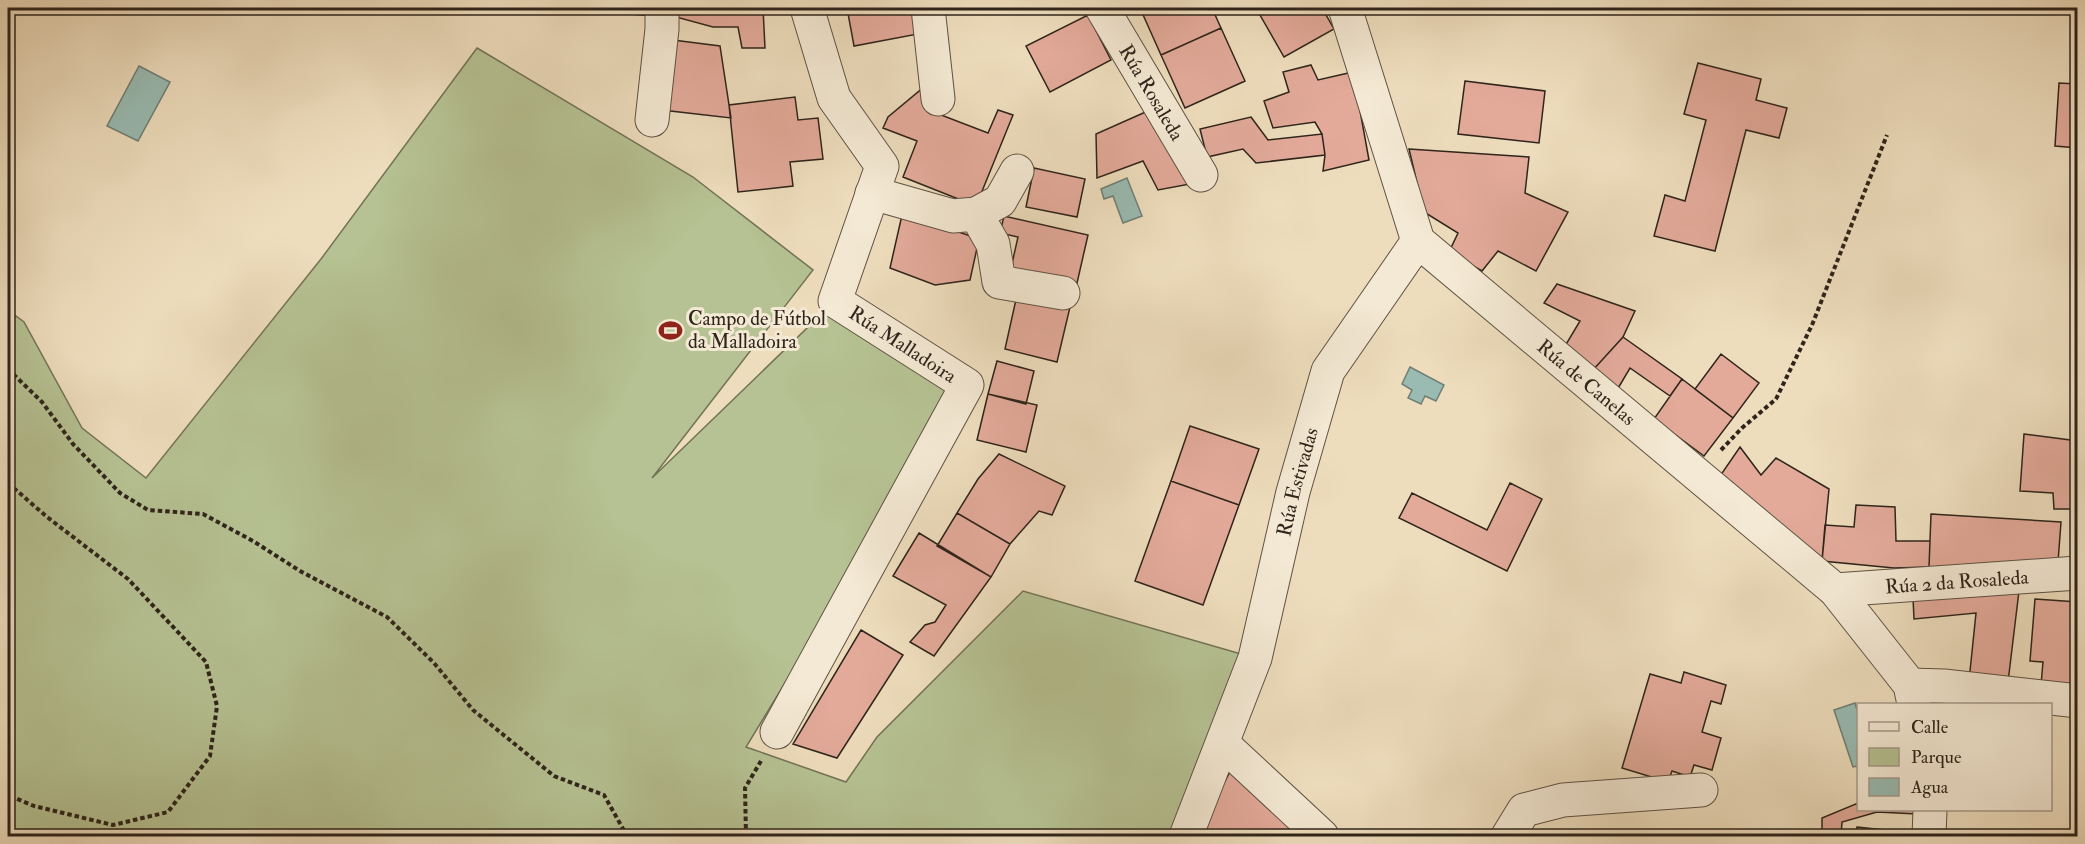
<svg xmlns="http://www.w3.org/2000/svg" width="2085" height="844" viewBox="0 0 2085 844" font-family="'IM FELL Double Pica',serif">
	<rect width="100%" height="100%" fill="#eeddbd"/>
	<filter id="stains"><feTurbulence type="fractalNoise" baseFrequency=".00333" numOctaves="4"/><feColorMatrix values="0 0 0 0 .2 0 0 0 0 .09 0 0 0 0 .02 0 0 0 .5 -.17"/></filter>
	<radialGradient id="worn" r=".72"><stop offset=".6" stop-color="#630" stop-opacity="0"/><stop offset="1" stop-color="#630" stop-opacity=".3"/></radialGradient>
	<path fill="#b6c293" stroke="#727357" stroke-width="1.5" d="M 477,48 L 693,177 L 813,270 L 652,478 L 835,301 L 967,385 L 746,747 L 846,782 L 877,737 L 1023,591 L 1255,658 L 1186,836 L 8,836 L 8,310 L 24,322 L 82,428 L 146,478 L 321,259 Z"/>
	<path fill="#99bbb2" stroke="#6e7f76" stroke-width="1.5" d="M 139,66 L 170,82 L 138,141 L 107,126 Z
		M 1127,178 L 1142,216 L 1123,223 L 1113,196 L 1104,199 L 1101,189 Z
		M 1410,367 L 1444,385 L 1436,401 L 1425,396 L 1421,404 L 1408,398 L 1412,390 L 1402,384 Z
		M 1855,703 L 1858,713 L 1858,766 L 1853,767 L 1834,710 Z"/>
	<path fill="#e3aa9a" stroke="#2e241b" stroke-width="1.5" d="M 596,8 L 653,8 L 653,16 L 597,11 Z
		M 676,8 L 763,8 L 765,48 L 742,48 L 738,27 L 713,27 L 676,17 Z
		M 847,8 L 913,8 L 918,34 L 854,46 Z
		M 1140,8 L 1212,8 L 1221,28 L 1161,55 Z
		M 1273,8 L 1322,8 L 1334,29 L 1284,57 L 1260,15 Z
		M 1088,15 L 1111,60 L 1050,92 L 1026,46 Z
		M 1221,28 L 1245,81 L 1185,108 L 1161,55 Z
		M 673,40 L 720,46 L 731,118 L 662,110 Z
		M 1698,63 L 1761,79 L 1756,100 L 1787,108 L 1779,138 L 1746,130 L 1715,251 L 1654,236 L 1665,195 L 1685,201 L 1706,120 L 1684,114 Z
		M 1311,65 L 1318,80 L 1353,72 L 1369,160 L 1323,171 L 1325,155 L 1322,134 L 1315,122 L 1273,128 L 1264,101 L 1289,92 L 1283,72 Z
		M 1465,81 L 1545,91 L 1539,143 L 1458,134 Z
		M 2078,81 L 2078,148 L 2055,146 L 2059,83 L 2077,84 Z
		M 924,87 L 928,110 L 988,133 L 998,110 L 1013,115 L 976,206 L 903,177 L 917,141 L 883,128 L 888,117 Z
		M 795,97 L 798,120 L 818,118 L 823,159 L 790,162 L 793,186 L 738,192 L 729,105 Z
		M 1150,110 L 1190,184 L 1158,190 L 1143,161 L 1097,178 L 1096,134 Z
		M 1251,117 L 1268,140 L 1322,134 L 1325,155 L 1256,163 L 1243,149 L 1207,157 L 1200,129 Z
		M 1409,149 L 1529,157 L 1525,193 L 1568,212 L 1536,271 L 1498,251 L 1482,271 L 1449,252 L 1458,233 L 1424,212 Z
		M 1034,168 L 1085,179 L 1077,217 L 1026,207 Z
		M 902,215 L 956,231 L 979,239 L 970,280 L 935,285 L 890,268 Z
		M 1004,216 L 1088,235 L 1077,283 L 1011,268 L 1018,237 L 1000,233 Z
		M 1557,284 L 1635,311 L 1623,337 L 1593,370 L 1565,346 L 1580,321 L 1544,303 Z
		M 1017,295 L 1070,307 L 1057,362 L 1005,349 Z
		M 1623,337 L 1682,379 L 1670,396 L 1630,368 L 1617,390 L 1593,370 Z
		M 1721,354 L 1759,383 L 1733,418 L 1695,389 Z
		M 997,361 L 1034,371 L 1026,404 L 988,394 Z
		M 1682,379 L 1733,418 L 1704,456 L 1654,419 Z
		M 988,394 L 1037,405 L 1026,452 L 977,440 Z
		M 1190,426 L 1259,449 L 1239,505 L 1171,481 Z
		M 2024,434 L 2078,441 L 2075,479 L 2078,479 L 2078,545 L 2073,544 L 2075,509 L 2054,509 L 2053,493 L 2020,491 Z
		M 1740,447 L 1761,475 L 1776,458 L 1829,489 L 1822,561 L 1720,476 Z
		M 999,454 L 1065,486 L 1052,515 L 1039,511 L 1010,544 L 957,513 L 978,479 Z
		M 1171,481 L 1239,505 L 1203,605 L 1135,581 Z
		M 1510,483 L 1542,499 L 1507,571 L 1399,518 L 1412,493 L 1487,530 Z
		M 1856,505 L 1895,507 L 1896,541 L 1930,541 L 1929,567 L 1894,568 L 1822,561 L 1825,525 L 1854,527 Z
		M 957,513 L 1010,544 L 991,577 L 937,546 Z
		M 1931,514 L 2061,522 L 2058,562 L 1929,567 Z
		M 919,533 L 991,577 L 934,656 L 910,642 L 925,625 L 935,622 L 946,605 L 893,576 Z
		M 2019,591 L 2008,682 L 1969,681 L 1976,613 L 1914,619 L 1913,598 Z
		M 2035,599 L 2078,602 L 2078,688 L 2041,685 L 2043,662 L 2030,661 Z
		M 861,630 L 903,655 L 837,758 L 793,744 Z
		M 1684,672 L 1726,685 L 1721,704 L 1711,701 L 1702,732 L 1721,738 L 1712,770 L 1694,765 L 1690,777 L 1672,771 L 1668,782 L 1622,768 L 1650,674 L 1681,683 Z
		M 1232,768 L 1294,827 L 1289,836 L 1196,836 Z
		M 1858,803 L 1858,810 L 1918,810 L 1917,814 L 1877,812 L 1842,822 L 1841,836 L 1822,836 L 1822,818 Z
		M 1857,827 L 1912,833 L 1911,836 L 1856,836 Z"/>
	<g fill="none" stroke-linecap="round" stroke-linejoin="round">
		<defs>
			<g id="minor">
				<path d="M 928,8 L 938,99"/>
				<path id="s1" d="M 1102,8 L 1201,175"/>
				<path id="s2" d="M 1345,8 L 1418,241 L 1835,590 L 1910,685 L 1914,704"/>
				<path d="M 652,120 L 662,29 L 662,8"/>
				<path d="M 872,193 L 953,216 L 976,214 L 1000,201 L 1017,171"/>
				<path d="M 976,214 L 993,244 L 999,282 L 1063,293"/>
				<path id="s3" d="M 1835,590 L 2078,573"/>
				<path d="M 1910,685 L 1944,686 L 2078,701"/>
				<path d="M 777,732 L 967,385 L 835,301 L 882,166 L 834,98 L 807,8"/>
				<path d="M 1223,744 L 1322,836"/>
				<path id="s4" d="M 1186,836 L 1255,658 L 1293,492 L 1328,371 L 1418,241"/>
				<path d="M 1508,836 L 1524,810 L 1563,800 L 1701,790"/>
				<path d="M 1929,836 L 1930,810"/>
			</g>
		</defs>
		<use href="#minor" stroke="#5e5244" stroke-width="35"/>
		<path stroke="#2e241b" stroke-width="4" stroke-dasharray="4.5 3" stroke-linecap="butt" d="M 8,369 L 42,402 L 73,444 L 120,493 L 148,510 L 203,514 L 253,541 L 300,571 L 387,617 L 434,663 L 473,710 L 554,776 L 604,795 L 627,836
			M 1721,450 L 1742,428 L 1776,399 L 1812,325 L 1887,135
			M 8,483 L 47,517 L 128,579 L 206,662 L 217,706 L 210,756 L 168,812 L 113,825 L 34,806 L 8,795
			M 746,836 L 745,788 L 761,761"/>
		<use href="#minor" stroke="#f4e9d4" stroke-width="33"/>
	</g>
	<defs>
		<symbol id="stadium-bare" viewBox="-9 -9 18 18"><path d="M0-5a6.5 5 0 1 0 0 10a6.5 5 0 1 0 0-10ZM-3.5-1.8h7v3.6h-7Z" fill="#8f2418" stroke="#f4e9d4" stroke-width="2.5" paint-order="stroke"/></symbol>
	</defs>
	<g fill-rule="evenodd">
		<use href="#stadium-bare" x="654" y="314" width="33" height="33"/>
	</g>
	<g text-anchor="middle" stroke-width="6" stroke-linejoin="round" paint-order="stroke">
		<g font-size="20" fill="#2e241b" stroke="#f4e9d4">
			<text dy="7" stroke="none"><textPath href="#s1" startOffset="98">Rúa Rosaleda</textPath></text>
			<text transform="translate(903 344) rotate(33)" y="7">Rúa Malladoira</text>
			<text dy="7" stroke="none"><textPath href="#s2" startOffset="464">Rúa de Canelas</textPath></text>
			<text dy="7" stroke="none"><textPath href="#s4" startOffset="372">Rúa Estivadas</textPath></text>
			<text dy="7" stroke="none"><textPath href="#s3" startOffset="122">Rúa 2 da Rosaleda</textPath></text>
		</g>
		<g font-size="20" fill="#2e241b" stroke="#f4e9d4" text-anchor="start">
			<text x="688" y="325">Campo de Fútbol<tspan x="688" dy="23">da Malladoira</tspan></text>
		</g>
	</g>
	<rect width="2085" height="844" fill="none" stroke="#eeddbd" stroke-width="30"/>
	<rect x="9" y="9" width="2067" height="826" fill="none" stroke="#2e241b" stroke-width="3"/>
	<rect x="15" y="15" width="2055" height="814" fill="none" stroke="#2e241b" stroke-width="1.5"/>
	<rect x="1857" y="703" width="195" height="108" fill="#f4e9d4" stroke="#a59a8a" stroke-width="1.5"/>
	<rect x="1869" y="722" width="30" height="9" fill="#f4e9d4" stroke="#a59a8a" stroke-width="1.5"/>
	<text x="1911" y="733" font-size="18" fill="#2e241b">Calle</text>
	<rect x="1869" y="748" width="30" height="18" fill="#b6c293" stroke="#a59a8a" stroke-width="1.5"/>
	<text x="1911" y="763" font-size="18" fill="#2e241b">Parque</text>
	<rect x="1869" y="778" width="30" height="18" fill="#99bbb2" stroke="#a59a8a" stroke-width="1.5"/>
	<text x="1911" y="793" font-size="18" fill="#2e241b">Agua</text>
	<rect width="100%" height="100%" filter="url(#stains)"/>
	<rect width="100%" height="100%" fill="url(#worn)"/>
</svg>
